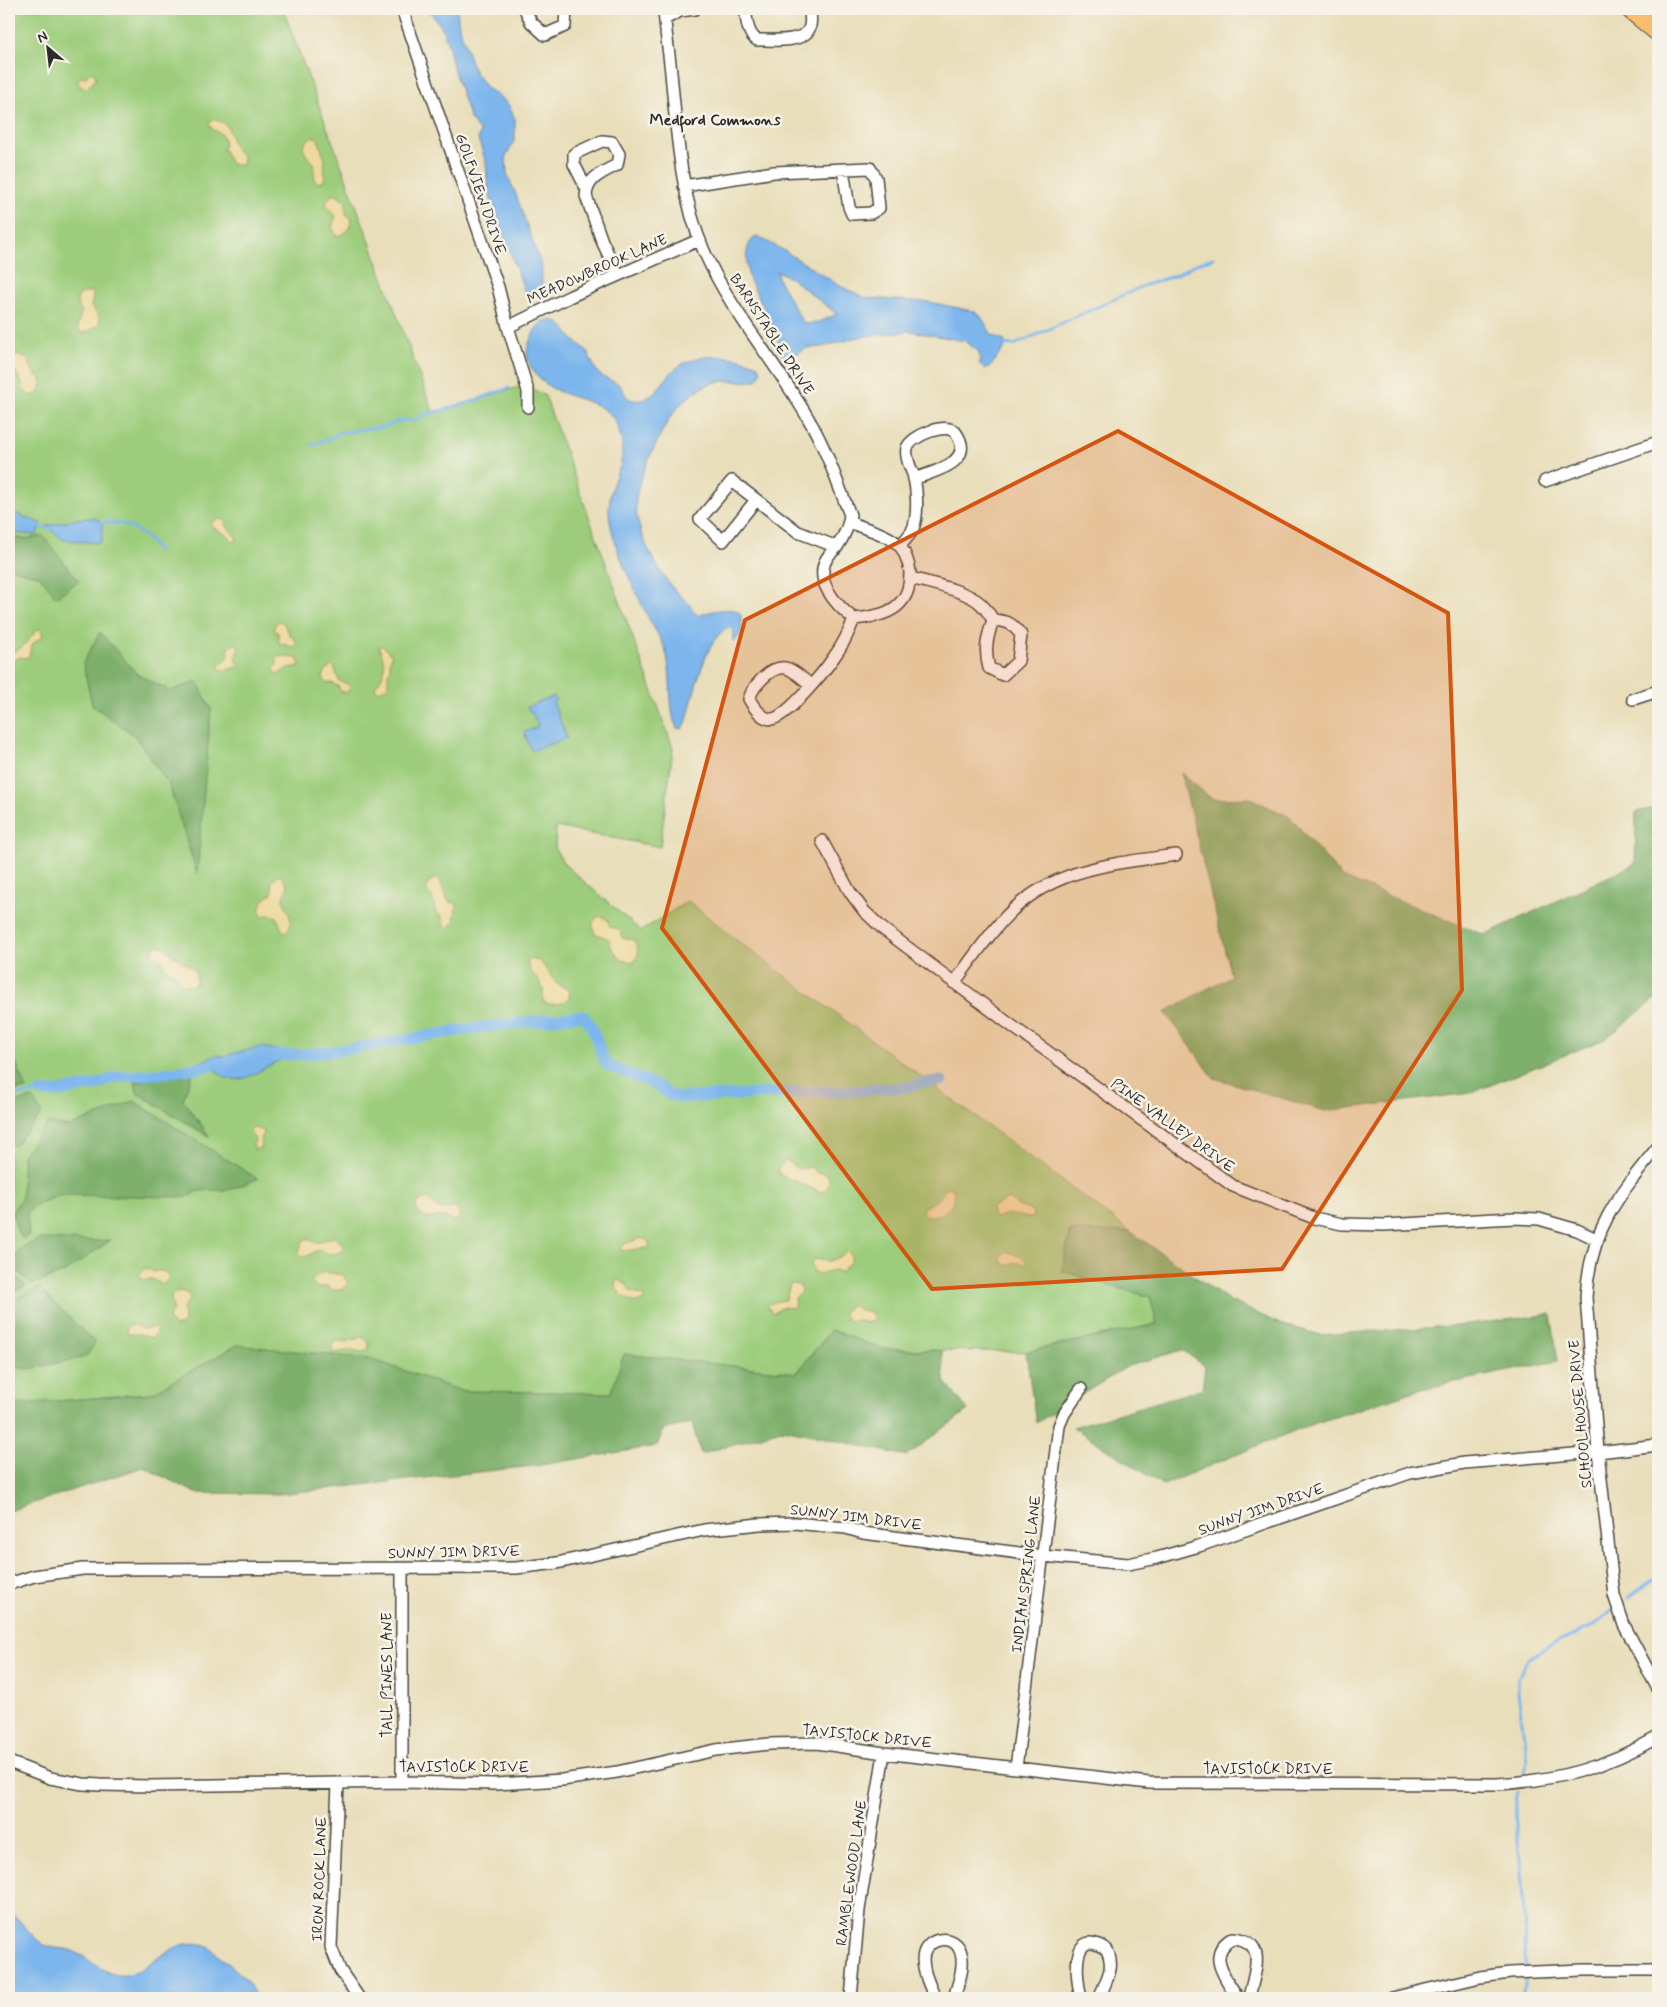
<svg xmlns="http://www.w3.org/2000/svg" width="1667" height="2007" viewBox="0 0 1667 2007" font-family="Mynerve,sans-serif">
	<rect width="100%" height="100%" fill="#f7f3e8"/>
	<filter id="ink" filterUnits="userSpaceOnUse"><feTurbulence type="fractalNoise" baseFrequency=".02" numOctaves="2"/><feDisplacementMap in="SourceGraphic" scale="10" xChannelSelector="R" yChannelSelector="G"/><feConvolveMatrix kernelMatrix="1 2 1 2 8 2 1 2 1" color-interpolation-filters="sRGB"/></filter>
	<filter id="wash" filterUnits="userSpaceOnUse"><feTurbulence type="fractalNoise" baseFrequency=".0096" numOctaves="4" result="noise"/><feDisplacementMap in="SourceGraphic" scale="20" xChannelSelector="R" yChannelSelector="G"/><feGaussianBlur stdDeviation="1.12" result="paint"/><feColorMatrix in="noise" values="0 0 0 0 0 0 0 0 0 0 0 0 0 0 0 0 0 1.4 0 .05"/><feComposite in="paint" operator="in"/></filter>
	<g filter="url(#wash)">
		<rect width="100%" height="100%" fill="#e9deba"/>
		<path fill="#9dcd7c" stroke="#647c54" d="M 9,9 L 283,9 L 433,412 L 526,385 L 545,396 L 673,748 L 660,847 L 556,827 L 555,849 L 565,865 L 641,931 L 688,901 L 739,942 L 1131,1232 L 1070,1231 L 1062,1271 L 1150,1297 L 1157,1324 L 1026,1352 L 882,1349 L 831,1330 L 797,1373 L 624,1354 L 612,1393 L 461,1391 L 371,1359 L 236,1346 L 152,1393 L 9,1405 Z"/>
		<path fill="#7eb06c" stroke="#546e4c" d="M 9,536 L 23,539 L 43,536 L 79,581 L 56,597 L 40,576 L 9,568 Z
			M 100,632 L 137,674 L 171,691 L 197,681 L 211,709 L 197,874 L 169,785 L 135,736 L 92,705 L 83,663 Z
			M 1181,773 L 1212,799 L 1250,798 L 1290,817 L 1342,877 L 1484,935 L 1635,864 L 1636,812 L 1658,807 L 1658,997 L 1605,1039 L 1471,1093 L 1325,1111 L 1214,1078 L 1165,1012 L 1231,976 Z
			M 9,1046 L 27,1089 L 9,1091 Z
			M 192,1074 L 183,1100 L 210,1137 L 137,1093 L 135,1082 Z
			M 33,1098 L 42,1114 L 14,1146 L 9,1142 L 9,1104 Z
			M 134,1101 L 258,1179 L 228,1190 L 198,1191 L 187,1197 L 59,1195 L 34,1206 L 27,1214 L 29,1235 L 23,1239 L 18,1233 L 12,1212 L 22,1197 L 22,1156 L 48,1123 L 68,1127 Z
			M 1070,1231 L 1131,1232 L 1229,1300 L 1280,1324 L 1321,1335 L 1467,1325 L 1551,1314 L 1558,1361 L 1421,1389 L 1301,1428 L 1163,1485 L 1073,1427 L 1202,1389 L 1205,1366 L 1182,1350 L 1128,1366 L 1036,1423 L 1026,1352 L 1157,1324 L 1150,1297 L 1062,1271 Z
			M 40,1239 L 98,1241 L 111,1240 L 65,1272 L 32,1285 L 14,1268 L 9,1269 L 9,1261 L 25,1246 Z
			M 11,1273 L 26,1286 L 9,1293 L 9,1274 Z
			M 39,1288 L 95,1343 L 86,1357 L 28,1369 L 9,1366 L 9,1302 Z
			M 831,1330 L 883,1349 L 942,1351 L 944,1380 L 968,1410 L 907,1456 L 784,1429 L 701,1454 L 692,1423 L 663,1430 L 657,1446 L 534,1466 L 279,1494 L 196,1493 L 143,1467 L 9,1511 L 9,1405 L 152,1393 L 237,1345 L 371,1359 L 461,1391 L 611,1393 L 624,1354 L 797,1373 Z"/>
		<path fill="#eeda9e" stroke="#8c8264" d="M 92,73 L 95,74 L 96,79 L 87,88 L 82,87 L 78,84 L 78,80 L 81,77 L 85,78 L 88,74 Z
			M 212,120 C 232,122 227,130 233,144 C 235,149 240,153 243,157 L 242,165 L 231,164 L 223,149 L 225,143 L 221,134 L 212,129 L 209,124 Z
			M 312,137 L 316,137 C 321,143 321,151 325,159 C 323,165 326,172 324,181 L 320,183 L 315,181 L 313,163 C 305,154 297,146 312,137 Z
			M 336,194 L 346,201 L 346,214 L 352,219 C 350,228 346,235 336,236 L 332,227 L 336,216 L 327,207 L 326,202 L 330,196 Z
			M 91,291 L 93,297 L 91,307 C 99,314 105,325 92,329 C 88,331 86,333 81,333 L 77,326 L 82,311 C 77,306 76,302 79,295 Z
			M 16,355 L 28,359 L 34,374 C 44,379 43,385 38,394 L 30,396 L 22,389 L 22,383 L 10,363 Z
			M 217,519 L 224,519 L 228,528 L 236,537 L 237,540 L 232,542 L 227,535 L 212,527 L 212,523 Z
			M 279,621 L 283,622 L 289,634 L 293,637 L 297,644 L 292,647 L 279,643 L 278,633 L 274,629 L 275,624 Z
			M 38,629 L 41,630 L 43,636 L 33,643 L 29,656 L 25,658 L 20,657 L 9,662 L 9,655 C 22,650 29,639 38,629 Z
			M 233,644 L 237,644 L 239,648 L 236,656 L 238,664 L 232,669 L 221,670 L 218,666 C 225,658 231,662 228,648 Z
			M 381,646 L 383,646 L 392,656 L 389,662 L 391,668 L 388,673 L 388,686 L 379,691 L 376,690 L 375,687 C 387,672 386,664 379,647 Z
			M 279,656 L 297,658 L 300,666 L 288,668 L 279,674 L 275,673 L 274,669 L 277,664 L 276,659 Z
			M 332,665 L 334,667 L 339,681 L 349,685 L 350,688 L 346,693 L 340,691 L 338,686 L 332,683 L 326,683 L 323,678 L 325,672 Z
			M 281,875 L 288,886 L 282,900 C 288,907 296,926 285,932 L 282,930 L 277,917 L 271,915 L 262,916 L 259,909 L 263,901 L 273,892 L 271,883 L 276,876 Z
			M 435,878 L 439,879 L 448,901 L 457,904 L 454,922 L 449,929 L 444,926 L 442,917 L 436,913 L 432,897 L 427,892 L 427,884 Z
			M 600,916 L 608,920 L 610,927 C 619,928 621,930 622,938 L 634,940 C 638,946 640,956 634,962 L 621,960 L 611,947 L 609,939 L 596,934 C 592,928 591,923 597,917 Z
			M 157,945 C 169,947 166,950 174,956 C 183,963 200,967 196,983 L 191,986 L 181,984 L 174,973 L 166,969 L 161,960 L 152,953 L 153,948 Z
			M 530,959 L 540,961 L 556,983 L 569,990 L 570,996 C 564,1004 553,1007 544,1002 C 542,996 544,994 543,989 C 540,980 530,973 527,963 Z
			M 256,1128 L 264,1131 L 260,1139 L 262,1147 L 255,1150 L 253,1146 L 255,1139 L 250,1133 L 251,1129 Z
			M 784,1161 L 787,1161 L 798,1169 L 811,1167 L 817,1173 L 827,1174 C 831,1182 830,1189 821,1192 L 782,1176 L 777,1171 Z
			M 950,1187 L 953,1189 C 959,1206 940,1220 924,1215 L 922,1209 C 933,1201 939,1203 945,1188 Z
			M 428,1198 L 438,1209 L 456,1208 L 460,1216 L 458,1220 C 450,1222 449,1218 442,1217 C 431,1215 428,1224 416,1210 L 416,1204 L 421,1200 Z
			M 1009,1199 L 1018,1206 L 1032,1211 L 1033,1217 L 1030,1218 L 1008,1214 L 995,1218 L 992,1213 L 992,1207 Z
			M 333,1237 C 339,1240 343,1243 343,1250 C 334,1256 327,1255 319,1249 L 307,1256 L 303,1257 L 299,1253 L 302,1243 L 305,1239 L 310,1239 L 316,1243 Z
			M 641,1238 L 648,1241 L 650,1245 L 647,1248 L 621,1251 L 622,1245 Z
			M 847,1251 L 851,1255 L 851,1261 L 841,1272 C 838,1272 836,1270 833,1270 C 823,1272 814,1280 811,1263 L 815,1259 L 829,1261 L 841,1256 Z
			M 1008,1252 L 1022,1257 L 1027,1262 L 1024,1264 L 1014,1262 L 1007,1265 L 1003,1264 L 1000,1257 Z
			M 146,1268 L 154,1272 C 160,1270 163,1270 168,1275 L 169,1278 L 165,1283 L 161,1284 L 152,1279 L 144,1280 L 139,1275 L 143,1270 Z
			M 324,1272 L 343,1275 L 348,1283 L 344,1289 L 331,1290 L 328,1286 L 318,1288 L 312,1282 L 313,1278 Z
			M 619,1280 L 626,1284 L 630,1291 L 644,1296 L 644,1300 L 636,1303 L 622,1296 L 615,1286 L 616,1281 Z
			M 790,1284 L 800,1285 L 801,1292 L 795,1298 L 794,1308 L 783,1307 L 773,1313 L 768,1307 L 769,1304 L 778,1301 L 786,1300 Z
			M 179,1291 L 187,1293 L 190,1299 L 183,1308 L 184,1322 L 182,1325 L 175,1327 L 168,1319 L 173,1309 L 171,1298 L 172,1295 Z
			M 850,1306 L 855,1306 L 859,1310 L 871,1312 L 875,1320 L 867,1323 L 856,1320 L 848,1321 L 843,1312 Z
			M 129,1325 L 135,1325 L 143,1329 L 156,1327 L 157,1333 L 151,1338 L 139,1334 L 129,1334 L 126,1330 Z
			M 362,1337 L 369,1342 L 369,1349 L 363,1352 L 352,1350 L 334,1353 L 331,1348 L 335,1341 L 346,1342 Z"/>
		<path fill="#7cb6ed" stroke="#54708c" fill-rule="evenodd" d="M 428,9 L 457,9 L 459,27 L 474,71 L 486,88 L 496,94 L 508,104 L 515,119 L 515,139 L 506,157 L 507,174 L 515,192 L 542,268 L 542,287 L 540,293 L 532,299 L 526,296 L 524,290 L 491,199 L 488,188 L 486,162 L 478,139 L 480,132 L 470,119 L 454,71 L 449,47 L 443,29 Z
			M 757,236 L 783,250 L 840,286 L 866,298 L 929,302 L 973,311 L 980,315 L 992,335 L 1004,340 L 1005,347 L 991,366 L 985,369 L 980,365 L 979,352 L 965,341 L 910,331 L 859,337 L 822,347 L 807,348 L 789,358 L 781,354 L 777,335 L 749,278 C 746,266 743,243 757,236 ZM 777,271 L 792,279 L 837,314 C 827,318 814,326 803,323 L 778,278 Z
			M 548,320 C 552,320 555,321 559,323 C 564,326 567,333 571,337 C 576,343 584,346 588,353 C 591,359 594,367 598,373 C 604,379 611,380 618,384 C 624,389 624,398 633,400 C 652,404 663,380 674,370 C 697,351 732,354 758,365 L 761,371 L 758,379 C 748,384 735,380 724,381 C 710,382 700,388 690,396 C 673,409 664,427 655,446 C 647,463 638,480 636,499 C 633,527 655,565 671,586 C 677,594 687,600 692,608 C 695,612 695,614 699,616 C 707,611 733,606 740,613 C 742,623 744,637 733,641 L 733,627 C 706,628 692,703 686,723 L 682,729 L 677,728 L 674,721 C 668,697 673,670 664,646 C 660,637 654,628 649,619 C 635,591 611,544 609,513 C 609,501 611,487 616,476 C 617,471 621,467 621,462 C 624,450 621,432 615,421 C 598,392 553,405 531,367 C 526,358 526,348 531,339 C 535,330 538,322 548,320 Z
			M 9,511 L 40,523 L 37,535 L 9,533 Z
			M 96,518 L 102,523 L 102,539 L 99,543 L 63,540 L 47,526 L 77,519 Z
			M 554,696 L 556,700 L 553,702 L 567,738 L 531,751 L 524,732 L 538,727 L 531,710 L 529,711 L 527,707 Z
			M 262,1047 L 287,1052 L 287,1058 C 267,1062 247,1087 225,1077 C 220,1075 217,1070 212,1068 L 195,1072 L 194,1065 L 216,1055 L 226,1057 L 231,1054 Z
			M 9,1912 C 22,1920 29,1934 41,1943 C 50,1950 60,1947 70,1950 C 87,1956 100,1972 117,1975 C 145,1980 170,1934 204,1945 C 213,1948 219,1956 225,1961 C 239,1972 250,1981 256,1998 L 9,1998 Z"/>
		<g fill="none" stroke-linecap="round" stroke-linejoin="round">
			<path stroke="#7cb6ed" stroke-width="3" d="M 1002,344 L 1014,345 L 1143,286 L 1176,275 L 1196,264 L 1213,258
				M 312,445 L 333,437 L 340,432 C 355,432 369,428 383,427 C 390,426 399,420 406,420 C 410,420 413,421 418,420 L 421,416 L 469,403 L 509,388
				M 99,523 C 124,520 144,531 158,551
				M 35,526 L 51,529
				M 9,1096 L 41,1092
				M 1628,1598 L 1658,1576
				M 1524,1773 L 1527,1761 L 1518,1692 L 1518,1679 L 1524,1665 L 1530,1658 L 1556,1642 L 1592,1627 L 1613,1610
				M 1518,1792 C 1512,1814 1518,1838 1520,1860 C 1523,1900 1529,1959 1522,1998"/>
			<path stroke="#7cb6ed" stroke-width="11" d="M 272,1055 C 334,1056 395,1040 457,1031 C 498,1024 540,1022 582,1015 C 597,1027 597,1051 607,1065 L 656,1085 L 670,1095 L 680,1098 L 794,1092 L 844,1092 L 908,1087 L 928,1082 L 942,1081
				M 41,1092 L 56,1092 L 96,1085 L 115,1077 L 158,1074 L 210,1066"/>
		</g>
	</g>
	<g filter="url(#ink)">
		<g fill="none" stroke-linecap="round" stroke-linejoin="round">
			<defs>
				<path id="minor" d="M 402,9 L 498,287 L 508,327 L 528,391 L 528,407
					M 525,9 L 531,22 L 545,35 L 565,26 L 566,9
					M 664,9 C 665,30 669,51 671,73 C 677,133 680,195 704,251 C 730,311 775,361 808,418 C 826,448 837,482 850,515 C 849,525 843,538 837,547 C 835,550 831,552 829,555 C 811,579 836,605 854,619
					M 745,9 C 747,20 747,34 757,40 C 771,40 803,43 809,29 C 812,23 810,15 810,9
					M 665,19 L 680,11 L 695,9
					M 684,186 L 774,172 L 870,168 L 876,178 L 879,208 L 871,213 L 852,214 L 849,207 L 843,170
					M 587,190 L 574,164 L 574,154 L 602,141 L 612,142 L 619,154 L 617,165 C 603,172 587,178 586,196 L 602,241 L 618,275
					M 508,327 L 571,296 L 699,240
					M 1545,481 L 1658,442
					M 756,500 L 723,541 L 700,519 L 732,481 L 798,532 L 837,547
					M 900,546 C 904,541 909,536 912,531 C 919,517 917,488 913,474 C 910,467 905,456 907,448 C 911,436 947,421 956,433 C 976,463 934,471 914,479
					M 911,578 C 929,583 968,591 981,604 C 986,609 990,615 993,620
					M 993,620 C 1008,621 1012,623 1021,635 L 1018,661 L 1003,675 L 989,668 C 984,650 987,638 993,620 Z
					M 811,685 C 793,672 785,658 764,677 C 757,684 752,689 749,699 C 753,706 762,719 771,719 C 785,720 826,669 834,657 C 843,645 849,632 854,619 C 876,617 901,613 908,589 C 910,581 911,574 909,566 C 907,559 904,550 899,545 C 886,533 865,529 849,522
					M 1633,699 L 1658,691
					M 822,841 L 850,892 L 864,911 L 883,929 L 1008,1023 L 1233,1186 L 1314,1218 L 1342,1224 L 1384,1225 L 1514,1218 L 1539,1219 L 1577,1230 L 1596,1239
					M 954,983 C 969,963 984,941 1001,922 C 1048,868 1110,864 1176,855
					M 1658,1147 C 1617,1197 1590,1230 1586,1297 L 1598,1452 L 1614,1595 L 1624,1625 L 1658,1689
					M 9,1584 L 34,1576 L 83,1569 L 516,1568 L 557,1563 L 704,1530 L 759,1524 L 795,1523 L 846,1528 L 863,1533 L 1043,1556 L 1128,1564 L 1157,1558 L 1199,1546 L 1410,1473 L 1464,1463 L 1598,1452 L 1658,1445
					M 9,1762 L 50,1778 L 83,1784 L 100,1785 L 150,1786 L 402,1782 L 496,1784 L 562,1780 L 617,1772 L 716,1750 L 769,1744 L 817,1743 L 884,1753 L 1149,1783 L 1497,1784 C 1559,1780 1605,1768 1658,1737
					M 1016,1768 L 1059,1426 L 1064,1414 L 1081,1389
					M 402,1782 L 402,1568
					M 338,1784 L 331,1947 L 340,1970 L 359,1998
					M 851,1998 L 859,1910 L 884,1753
					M 935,1998 C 930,1986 920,1967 924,1953 C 930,1936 956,1934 961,1953 C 965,1967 958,1984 954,1998
					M 1081,1998 C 1076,1978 1070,1924 1107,1950 C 1116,1970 1105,1979 1100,1998
					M 1238,1998 C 1227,1980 1204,1954 1233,1938 C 1270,1941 1253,1975 1249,1998
					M 1392,1998 L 1480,1977 L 1510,1973 L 1583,1970 L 1658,1970"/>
				<path id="primary" d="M 1630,9 L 1658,32"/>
			</defs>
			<use href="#minor" stroke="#484640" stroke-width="14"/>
			<use href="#primary" stroke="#484640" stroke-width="21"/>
			<use href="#minor" stroke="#fff" stroke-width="11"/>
			<use href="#primary" stroke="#fabe6e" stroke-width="19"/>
		</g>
	</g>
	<path fill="#d5540f" fill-opacity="0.2" stroke="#d5540f" stroke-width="4" stroke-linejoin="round" d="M 1118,431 L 1448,613 L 1462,990 L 1282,1269 L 932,1289 L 662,928 L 745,620 Z"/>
	<g text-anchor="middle" stroke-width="5" stroke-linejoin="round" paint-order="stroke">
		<g font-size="15" fill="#2b2b2b" stroke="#f7f3e8">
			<text transform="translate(481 194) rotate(71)" y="5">GOLFVIEW DRIVE</text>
			<text transform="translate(597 269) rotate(-24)" y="5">MEADOWBROOK LANE</text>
			<text transform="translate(772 334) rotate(57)" y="5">BARNSTABLE DRIVE</text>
			<text transform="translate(1173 1125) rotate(36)" y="5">PINE VALLEY DRIVE</text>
			<text transform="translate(1580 1414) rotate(-95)" y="5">SCHOOLHOUSE DRIVE</text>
			<text transform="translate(1261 1509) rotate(-19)" y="5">SUNNY JIM DRIVE</text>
			<text transform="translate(856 1517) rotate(7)" y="5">SUNNY JIM DRIVE</text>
			<text transform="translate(454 1552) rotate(-1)" y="5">SUNNY JIM DRIVE</text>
			<text transform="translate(1026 1574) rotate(-83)" y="5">INDIAN SPRING LANE</text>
			<text transform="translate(387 1675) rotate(-90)" y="5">TALL PINES LANE</text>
			<text transform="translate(867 1736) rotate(6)" y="5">TAVISTOCK DRIVE</text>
			<text x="464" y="1772">TAVISTOCK DRIVE</text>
			<text x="1268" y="1774">TAVISTOCK DRIVE</text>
			<text transform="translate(851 1873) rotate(-82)" y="5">RAMBLEWOOD LANE</text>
			<text transform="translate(319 1879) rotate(-88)" y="5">IRON ROCK LANE</text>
		</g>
		<g font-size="16" font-weight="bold" fill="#2b2b2b" stroke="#f7f3e8">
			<text x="715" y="125">Medford Commons</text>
		</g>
	</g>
	<rect width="1667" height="2007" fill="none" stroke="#f7f3e8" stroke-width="30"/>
	<g transform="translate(48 48) rotate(332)" stroke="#f7f3e8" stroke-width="4" paint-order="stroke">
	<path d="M0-4L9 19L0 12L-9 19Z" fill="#2b2b2b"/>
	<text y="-8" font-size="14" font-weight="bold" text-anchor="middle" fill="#2b2b2b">N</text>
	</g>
</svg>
